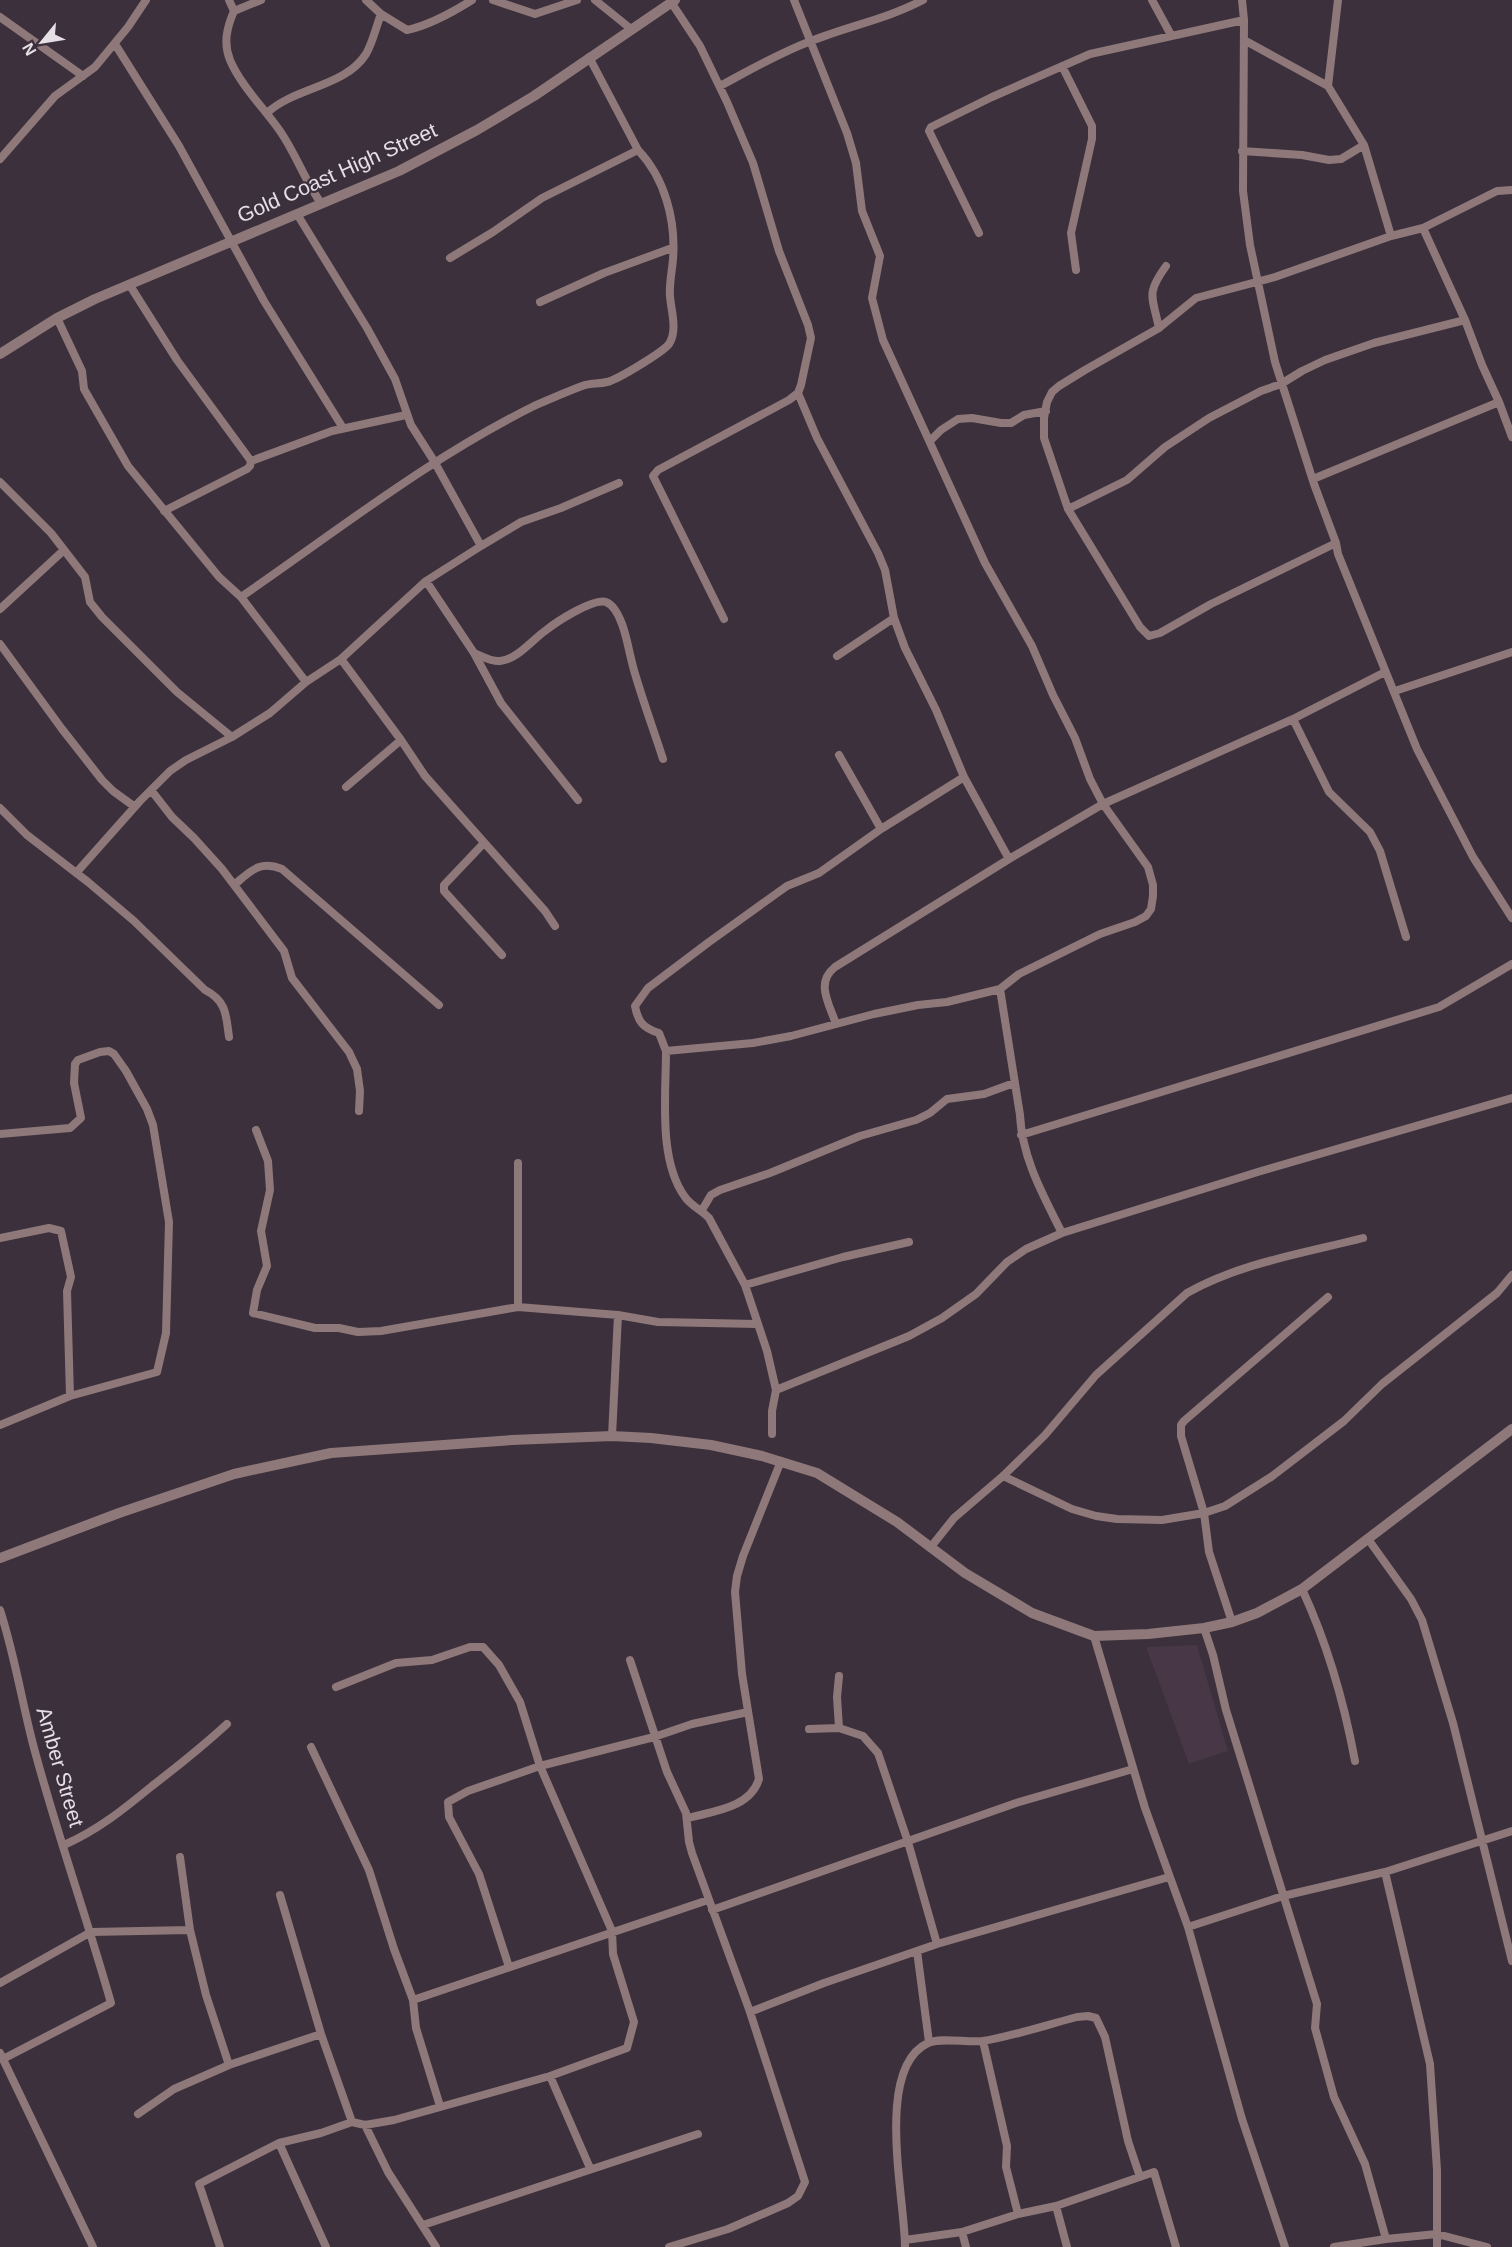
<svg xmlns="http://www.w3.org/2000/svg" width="1512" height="2247" viewBox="0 0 1512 2247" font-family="Helvetica,sans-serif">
	<rect width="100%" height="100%" fill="#3b303b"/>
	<path fill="#473747" d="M 1197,1645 L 1228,1751 L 1189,1764 L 1146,1647 Z"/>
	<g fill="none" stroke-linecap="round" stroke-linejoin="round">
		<path stroke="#8f7879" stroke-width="8" d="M 229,0 L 234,11
			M 261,0 L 234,11 C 227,27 223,43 230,60 C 241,86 264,108 280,131 C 296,154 305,181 321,203
			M 366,0 L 381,14 L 407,30 C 430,25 453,12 472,0
			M 493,0 L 535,14 L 577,0
			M 595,0 L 631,29
			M 794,0 L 847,133 L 856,163 L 862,211 L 880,256 L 872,298 L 883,340 L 985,563 L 1032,646 L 1053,695 L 1075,738 L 1090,779 L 1103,804 L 1148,867 L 1153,885 L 1153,896 L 1151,909 L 1146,916 L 1135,922 L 1100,934 L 1019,974 L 1000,989 L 947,1002 L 918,1005 L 874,1014 L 791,1036 L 753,1043 L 666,1051 L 659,1033 C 643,1028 638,1022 635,1006 L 648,988 L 709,942 L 787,886 L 819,873 L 881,829 L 964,777
			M 1152,0 L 1171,35
			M 1242,0 L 1244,20 L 1243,191 L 1250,245 L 1275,362 L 1314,484 L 1336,543 L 1338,554 L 1417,749 L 1473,857 L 1512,918
			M 671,2 L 700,46 L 727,102 L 753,163 L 779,251 L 808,325 L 811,338 L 801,385 L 798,393 L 789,400 L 658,470 L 653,476 L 724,619
			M 0,17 L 83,76
			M 1244,40 L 1328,86 L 1364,145 L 1391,236
			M 115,44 L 179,146 L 264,301 L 343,428
			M 1062,66 L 1092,126 L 1092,139 L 1071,233 L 1076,270
			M 720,86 C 750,70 779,53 811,41 C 848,26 887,19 923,0
			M 1328,86 L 1338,0
			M 267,113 C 295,87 345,87 366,54 C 373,42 376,27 381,14
			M 1242,151 L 1302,155 L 1329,160 L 1341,159 L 1364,145
			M 0,159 L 55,96 L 95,67 L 128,27 L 146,0
			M 297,214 L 367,328 L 395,379 L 411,425 L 434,461 L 481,546
			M 1423,228 L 1465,320 L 1482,365 L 1499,402 L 1512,437
			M 979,233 L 929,131 L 931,127 L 992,97 L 1090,54 L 1244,20
			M 450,258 L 493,232 L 542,198 L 638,150
			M 129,284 L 177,360 L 251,461 L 250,466 L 247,469 L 164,511
			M 540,302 L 604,273 L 672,248
			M 57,318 L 82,371 L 84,389 L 128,466 L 219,577 L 241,597 L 306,682 L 341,659 L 426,581 L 481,546 L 521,522 L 561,508 L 619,483
			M 1159,328 C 1152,295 1146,294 1166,266
			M 798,393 L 817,438 L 878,553 L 885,570 L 894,618 L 905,648 L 936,710 L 964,777 L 1009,859
			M 930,441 L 941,430 L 958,419 L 972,418 L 1001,423 L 1011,423 L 1024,415 L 1046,411
			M 251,461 L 332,431 L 406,415
			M 1313,479 L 1499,402
			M 0,482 L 51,533 L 85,577 L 90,602 L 102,617 L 177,692 L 232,737
			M 1068,509 L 1127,480 L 1165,447 L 1209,418 L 1261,391 L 1281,384 L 1302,371 L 1325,360 L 1374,343 L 1465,320
			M 1336,543 L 1211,604 L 1160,633 L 1149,636 L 1140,627 L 1068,509 L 1044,438 L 1044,418 L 1047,402 L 1052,392 L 1059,386 L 1085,370 L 1159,328 L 1196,298 L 1275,277 L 1391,236 L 1423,228 L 1497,191 L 1512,190
			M 426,581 L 474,653 L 501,703 L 578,800
			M 241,597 C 337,531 429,458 534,406 C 550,399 568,391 585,385 C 592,383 599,384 607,382 C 617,380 663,352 669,344 C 678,330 671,311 670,296 C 669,284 672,272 673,259 C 676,221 665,178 638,150 L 589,57
			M 0,609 L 64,550
			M 0,644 L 62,729 L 102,780 L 113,791 L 135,807
			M 474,653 C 482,656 491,662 500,661 C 518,659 532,640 545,631 C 556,622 593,598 606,602 C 614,605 619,616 622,624 C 628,640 630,659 636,677 C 644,704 654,731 663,759
			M 837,656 L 894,618
			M 341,659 L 401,740 L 425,776 L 545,911 L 555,926
			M 1395,691 L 1512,652
			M 1293,719 L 1329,792 L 1370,832 L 1380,851 L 1406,937
			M 839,755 L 881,829
			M 346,787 L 401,740
			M 151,790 L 172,817 L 194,838 L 222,869 L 284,951 L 292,978 L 349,1052 L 357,1069 L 360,1091 L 359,1111
			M 0,808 L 27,835 L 88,882 L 134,921 L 205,990 C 227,1001 226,1016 229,1037
			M 483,844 L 444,885 L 444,891 L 502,955
			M 76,873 L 140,801 L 170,771 L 186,760 L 232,737 L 270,713 L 306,682
			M 234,885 C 251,871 259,860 282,869 L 439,1005
			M 1000,989 L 1020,1115 C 1022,1158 1043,1195 1062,1233
			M 836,1024 C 829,1003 815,983 835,967 L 1009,859 L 1103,804 L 1293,719 L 1385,672
			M 666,1051 C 666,1095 658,1160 685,1197 C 691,1206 702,1210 709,1218 L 745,1285 L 767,1351 L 776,1390 L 772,1411 L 772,1434
			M 256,1130 L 268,1161 L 270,1190 L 261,1231 L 267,1266 L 257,1290 L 253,1313 L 315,1328 L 339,1328 L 358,1332 L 381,1331 L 518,1307 L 618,1315 L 658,1322 L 757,1324
			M 0,1134 L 70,1128 L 81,1118 L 74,1083 L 75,1064 L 78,1060 L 100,1052 L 109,1051 L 114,1054 L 126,1071 L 147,1109 L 153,1125 L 169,1222 L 166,1333 L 157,1372 L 70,1396 L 0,1425
			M 1021,1135 L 1439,1007 L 1512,964
			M 518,1163 L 518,1307
			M 702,1210 L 711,1195 L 720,1190 L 770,1173 L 860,1136 L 916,1120 L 930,1113 L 947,1099 L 984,1094 L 1014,1083
			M 0,1238 L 49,1228 L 61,1231 L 71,1277 L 67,1291 L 70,1396
			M 745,1285 L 843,1257 L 909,1242
			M 776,1390 L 909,1336 L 942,1318 L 976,1294 L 1007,1262 L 1026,1249 L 1062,1233 L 1261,1171 L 1512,1098
			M 612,1436 L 618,1315
			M 1003,1476 L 1072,1509 L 1096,1516 L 1117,1519 L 1162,1520 L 1204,1513 L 1225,1506 L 1271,1477 L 1344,1421 L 1382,1384 L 1497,1293 L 1512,1275
			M 1368,1539 L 1411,1599 L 1422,1620 L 1453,1723 L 1512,1961
			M 930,1548 L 954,1518 L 1003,1476 L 1045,1435 L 1096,1375 L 1187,1293 C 1240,1263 1305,1253 1363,1238
			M 1302,1589 C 1327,1643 1344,1702 1355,1761
			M 0,1610 C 15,1656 22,1703 34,1748 C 57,1834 87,1918 111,2003 L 3,2059
			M 1232,1622 L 1209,1552 L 1204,1513 L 1181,1436 L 1181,1425 L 1184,1421 L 1328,1297
			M 1204,1628 L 1213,1655 L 1226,1710 L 1317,2004 L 1315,2028 L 1334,2097 L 1365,2164 L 1386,2239 L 1437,2234 L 1487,2247
			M 1094,1636 L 1145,1808 L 1188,1927 L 1242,2119 L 1285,2247
			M 630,1660 L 667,1772 L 686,1813 L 689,1842 L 692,1853 L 750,2012 L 805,2182 L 798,2196 L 788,2203 L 728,2229 L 669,2247
			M 839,1728 L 837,1697 L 839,1676
			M 809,1729 L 839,1728 L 863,1736 L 878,1753 L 908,1842 L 937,1944
			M 311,1747 L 369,1870 L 394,1949 L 413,2000 L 416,2028 L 440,2106
			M 688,1818 C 714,1811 750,1808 759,1779 L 742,1674 L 735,1592 L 737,1576 L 743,1556 L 781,1461
			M 64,1845 C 98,1830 124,1809 152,1786 C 178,1766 203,1746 227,1724
			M 180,1857 L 190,1930 L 206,1995 L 229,2065
			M 1385,1872 L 1430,2064 L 1437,2170 L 1437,2247
			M 280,1895 L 321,2034 L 352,2122
			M 712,1910 L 1016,1803 L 1133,1769
			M 1188,1927 L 1283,1896 L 1385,1872 L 1512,1831
			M 917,1951 L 929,2042
			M 509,1967 L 479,1874 L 449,1817 L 448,1802 L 468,1791 L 540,1766 L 654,1737 L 692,1724 L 748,1712
			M 0,1983 L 91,1932 L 190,1930
			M 413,2000 L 708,1900
			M 750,2012 L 824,1983 L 937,1944 L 1169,1877
			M 983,2041 L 1007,2146 L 1006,2167 L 1018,2214
			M 0,2053 L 93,2247
			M 550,2076 L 590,2168
			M 138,2114 L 174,2089 L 229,2065 L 321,2034
			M 365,2125 L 388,2172 L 436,2247
			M 279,2143 L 326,2247
			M 1056,2206 L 1067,2247
			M 423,2225 L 698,2134
			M 962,2232 L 966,2247
			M 905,2240 L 962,2232 L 1018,2214 L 1056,2206 L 1154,2172 L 1176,2247
			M 220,2247 L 199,2184 L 279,2143 L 321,2133 L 352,2122 L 365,2125 L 394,2120 L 550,2076 L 627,2048 L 634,2022 L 613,1954 L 612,1931 L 540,1766 L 520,1702 L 499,1665 L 483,1647 L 470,1647 L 432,1660 L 396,1663 L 336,1687
			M 905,2247 C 905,2198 874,2068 928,2043 C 941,2037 968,2043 983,2041 C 1014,2036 1046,2025 1077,2017 L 1088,2016 L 1096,2018 L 1105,2037 L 1128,2141 L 1140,2177
			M 1334,2247 L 1386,2239"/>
		<path stroke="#8f7879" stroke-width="10" d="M 0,354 L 57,318 L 95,299 L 399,171 L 477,130 L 534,96 L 675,0
			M 0,1558 L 119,1513 L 234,1474 L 331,1453 L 512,1440 L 612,1436 L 651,1438 L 711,1445 L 762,1456 L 817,1473 L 897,1522 L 965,1573 L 1032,1613 L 1094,1636 L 1148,1634 L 1204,1628 L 1232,1622 L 1257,1613 L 1302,1589 L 1512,1429"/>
	</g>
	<g text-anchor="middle" stroke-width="4.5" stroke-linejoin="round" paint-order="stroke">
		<g font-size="21" fill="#e6dfe5" stroke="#3b303b">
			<text transform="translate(337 173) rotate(-24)" y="7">Gold Coast High Street</text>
			<text transform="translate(60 1767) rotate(74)" y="7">Amber Street</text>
		</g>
	</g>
	<g transform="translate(42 42) rotate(240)" stroke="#3b303b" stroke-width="4.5" paint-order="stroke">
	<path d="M0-4.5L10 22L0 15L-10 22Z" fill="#e6dfe5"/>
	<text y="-9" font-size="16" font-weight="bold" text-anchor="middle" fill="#e6dfe5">N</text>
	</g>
</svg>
